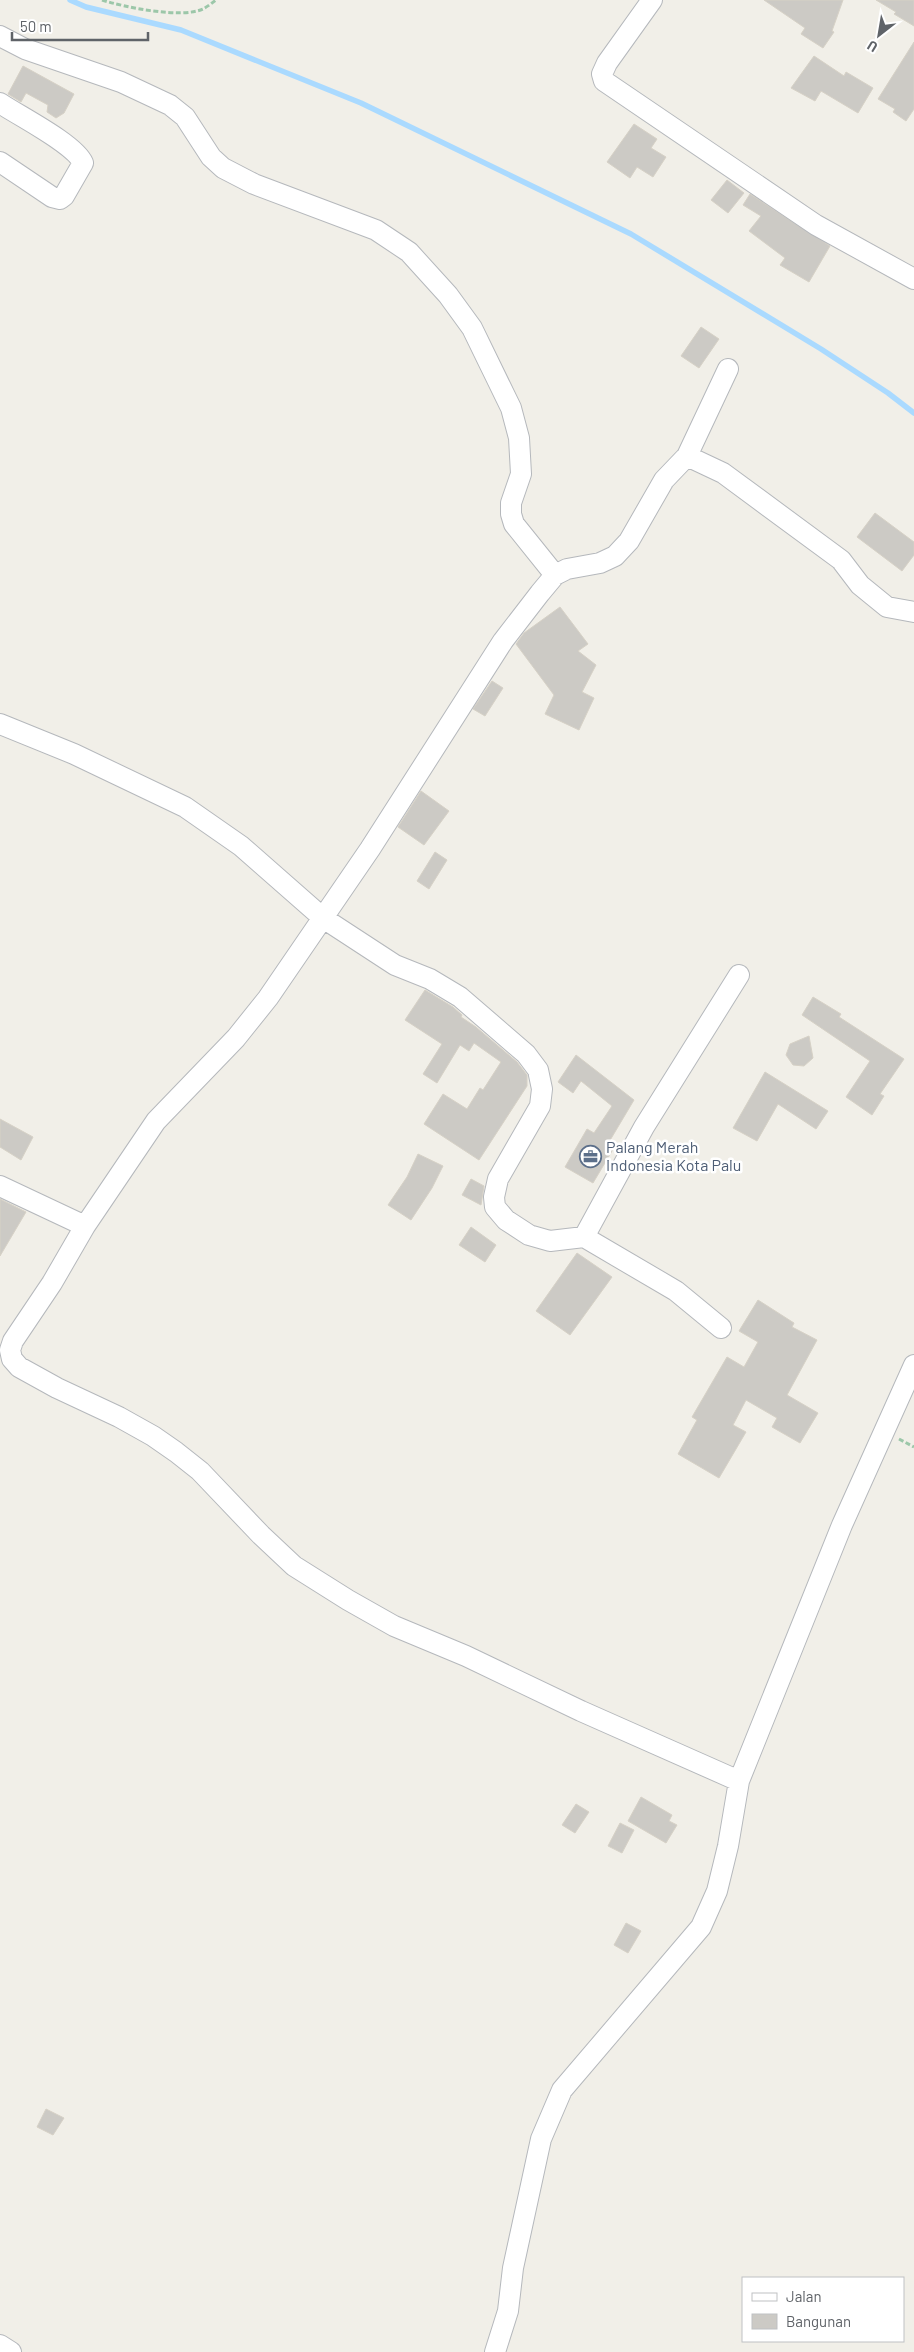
<svg xmlns="http://www.w3.org/2000/svg" width="914" height="2352" viewBox="0 0 914 2352" font-family="Barlow,sans-serif">
	<rect width="100%" height="100%" fill="#f1efe8"/>
	<g fill="none" stroke-linecap="round" stroke-linejoin="round">
		<path stroke="#aadaff" stroke-width="5.5" d="M 70,0 L 86,7 L 181,30 L 361,103 L 631,234 L 821,349 L 888,393 L 914,413"/>
	</g>
	<path fill="#cccac5" stroke="#d6d1c6" d="M 764,0 L 843,0 L 832,31 L 834,32 L 823,48 L 801,34 L 805,28 Z
		M 876,0 L 914,0 L 914,26 L 894,14 L 896,12 Z
		M 914,42 L 914,109 L 906,121 L 893,112 L 895,109 L 878,99 Z
		M 814,56 L 844,76 L 846,72 L 873,88 L 858,113 L 821,91 L 815,101 L 791,88 Z
		M 23,66 L 74,94 L 64,113 L 56,118 L 47,112 L 48,105 L 26,93 L 21,102 L 8,94 Z
		M 634,124 L 657,139 L 651,148 L 666,157 L 653,177 L 637,167 L 630,178 L 607,162 Z
		M 727,180 L 744,193 L 728,213 L 711,200 Z
		M 750,194 L 830,246 L 809,282 L 780,265 L 785,258 L 749,231 L 761,216 L 743,205 Z
		M 701,327 L 719,339 L 699,368 L 681,356 Z
		M 875,513 L 914,542 L 914,555 L 902,571 L 857,537 Z
		M 560,607 L 588,644 L 578,651 L 596,665 L 582,692 L 594,698 L 579,730 L 545,714 L 554,695 L 516,644 L 524,633 Z
		M 492,681 L 503,688 L 485,716 L 473,709 Z
		M 421,791 L 449,811 L 424,845 L 398,827 Z
		M 435,852 L 447,860 L 429,889 L 417,881 Z
		M 425,990 L 453,1007 L 462,1015 L 461,1017 L 476,1027 L 517,1062 L 527,1075 L 527,1086 L 479,1160 L 424,1124 L 443,1094 L 467,1109 L 480,1088 L 483,1090 L 501,1062 L 474,1043 L 469,1051 L 460,1045 L 437,1083 L 423,1074 L 442,1044 L 405,1020 Z
		M 813,997 L 841,1014 L 839,1017 L 904,1059 L 880,1094 L 884,1096 L 872,1115 L 846,1097 L 870,1061 L 802,1015 Z
		M 809,1036 L 813,1058 L 804,1066 L 793,1065 L 786,1055 L 790,1044 Z
		M 576,1055 L 634,1100 L 609,1142 L 615,1146 L 593,1183 L 565,1167 L 587,1129 L 594,1133 L 612,1106 L 581,1081 L 573,1093 L 558,1082 Z
		M 765,1072 L 828,1111 L 816,1129 L 778,1104 L 757,1141 L 733,1128 Z
		M 0,1119 L 33,1137 L 21,1160 L 0,1147 Z
		M 418,1154 L 443,1166 L 432,1188 L 411,1220 L 388,1205 L 407,1177 Z
		M 471,1179 L 484,1186 L 481,1205 L 462,1195 Z
		M 0,1199 L 26,1212 L 0,1256 Z
		M 471,1227 L 496,1245 L 485,1262 L 459,1245 Z
		M 577,1253 L 612,1277 L 570,1335 L 536,1311 Z
		M 758,1300 L 794,1323 L 792,1327 L 817,1340 L 787,1395 L 818,1413 L 800,1443 L 772,1427 L 777,1418 L 746,1400 L 733,1425 L 746,1432 L 719,1478 L 678,1454 L 697,1420 L 692,1417 L 727,1357 L 744,1367 L 758,1342 L 739,1331 Z
		M 641,1797 L 672,1815 L 669,1821 L 677,1825 L 666,1843 L 628,1821 Z
		M 576,1804 L 589,1812 L 575,1833 L 562,1825 Z
		M 620,1823 L 634,1830 L 622,1853 L 608,1846 Z
		M 626,1923 L 641,1931 L 628,1953 L 614,1945 Z
		M 46,2109 L 64,2118 L 53,2135 L 37,2127 Z"/>
	<g fill="none" stroke-linecap="round" stroke-linejoin="round">
		<defs>
			<path id="minor" d="M 652,0 L 607,63 L 602,74 L 604,81 L 816,225 L 914,279
				M 0,36 L 25,49 L 121,82 L 170,105 L 185,117 L 211,157 L 223,168 L 254,184 L 376,230 L 409,252 L 448,295 L 472,328 L 511,408 L 519,438 L 521,474 L 511,503 L 511,514 L 514,524 L 555,575
				M 0,103 C 19,116 75,144 83,163 L 64,196 L 60,199 L 52,197 L 0,162
				M 728,369 L 687,456 L 664,480 L 629,541 L 615,556 L 600,563 L 567,569 L 555,575 L 540,593 L 503,641 L 370,849 L 268,998 L 236,1038 L 156,1121 L 85,1226 L 52,1283 L 13,1341 L 10,1350 L 12,1359 L 19,1367 L 57,1388 L 119,1417 L 153,1436 L 176,1452 L 200,1471 L 261,1535 L 294,1566 L 348,1600 L 394,1626 L 466,1656 L 581,1711 L 739,1781
				M 687,456 L 723,473 L 841,560 L 860,585 L 887,607 L 914,612
				M 0,724 L 74,754 L 185,807 L 241,846 L 323,918 L 395,965 L 430,979 L 460,997 L 526,1054 L 538,1070 L 542,1089 L 540,1106 L 498,1179 L 494,1197 L 495,1207 L 506,1220 L 529,1235 L 550,1241 L 584,1237 L 676,1291 L 721,1328
				M 0,1186 L 85,1226
				M 584,1237 L 644,1127 L 739,975
				M 0,2345 L 11,2352
				M 495,2352 L 508,2311 L 513,2268 L 541,2139 L 562,2090 L 701,1927 L 717,1891 L 728,1846 L 739,1781 L 842,1525 L 914,1365"/>
		</defs>
		<use href="#minor" stroke="#b5b8bc" stroke-width="22"/>
		<path stroke="#9cc7a9" stroke-width="3" stroke-dasharray="5 2.5" stroke-linecap="butt" d="M 102,0 C 124,7 181,19 203,9 C 207,7 212,3 216,0
			M 899,1439 L 914,1447"/>
		<use href="#minor" stroke="#fff" stroke-width="20"/>
	</g>
	<defs>
		<symbol id="office-ring" viewBox="-11 -11 22 22"><circle r="9.5" fill="#fff" stroke="#5c6f8a" stroke-width="1.5"/><path d="M-6-3h4V-5.5h4V-3h4V5H-6ZM-1-4.5V-3h2v-1.5ZM-6 0V1H6V0Z" fill="#5c6f8a"/></symbol>
	</defs>
	<g fill-rule="evenodd">
		<use href="#office-ring" x="578" y="1144" width="25" height="25"/>
	</g>
	<g text-anchor="middle" stroke-width="5" stroke-linejoin="round" paint-order="stroke">
		<g font-size="16" fill="#4e5e75" stroke="#fff" text-anchor="start">
			<text x="606" y="1153">Palang Merah<tspan x="606" dy="18">Indonesia Kota Palu</tspan></text>
		</g>
	</g>
	<rect x="742" y="2277" width="162" height="65" fill="#ffffff" stroke="#bfc1c3"/>
	<rect x="752" y="2293" width="25" height="8" fill="#ffffff" stroke="#bfc1c3"/>
	<text x="786" y="2302" font-size="15" fill="#5f6368">Jalan</text>
	<rect x="752" y="2314" width="25" height="15" fill="#cccac5" stroke="#bfc1c3"/>
	<text x="786" y="2327" font-size="15" fill="#5f6368">Bangunan</text>
	<g transform="translate(879 35) rotate(211)" stroke="#ffffff" stroke-width="4" paint-order="stroke">
	<path d="M0-4L9 19L0 12L-9 19Z" fill="#5f6368"/>
	<text y="-8" font-size="14" font-weight="bold" text-anchor="middle" fill="#5f6368">U</text>
	</g>
	<path d="M12 32v8h136v-8" fill="none" stroke="#5f6368" stroke-width="2.5"/>
	<text x="20" y="32" font-size="15" fill="#5f6368" stroke="#ffffff" stroke-width="4" paint-order="stroke">50 m</text>
</svg>
